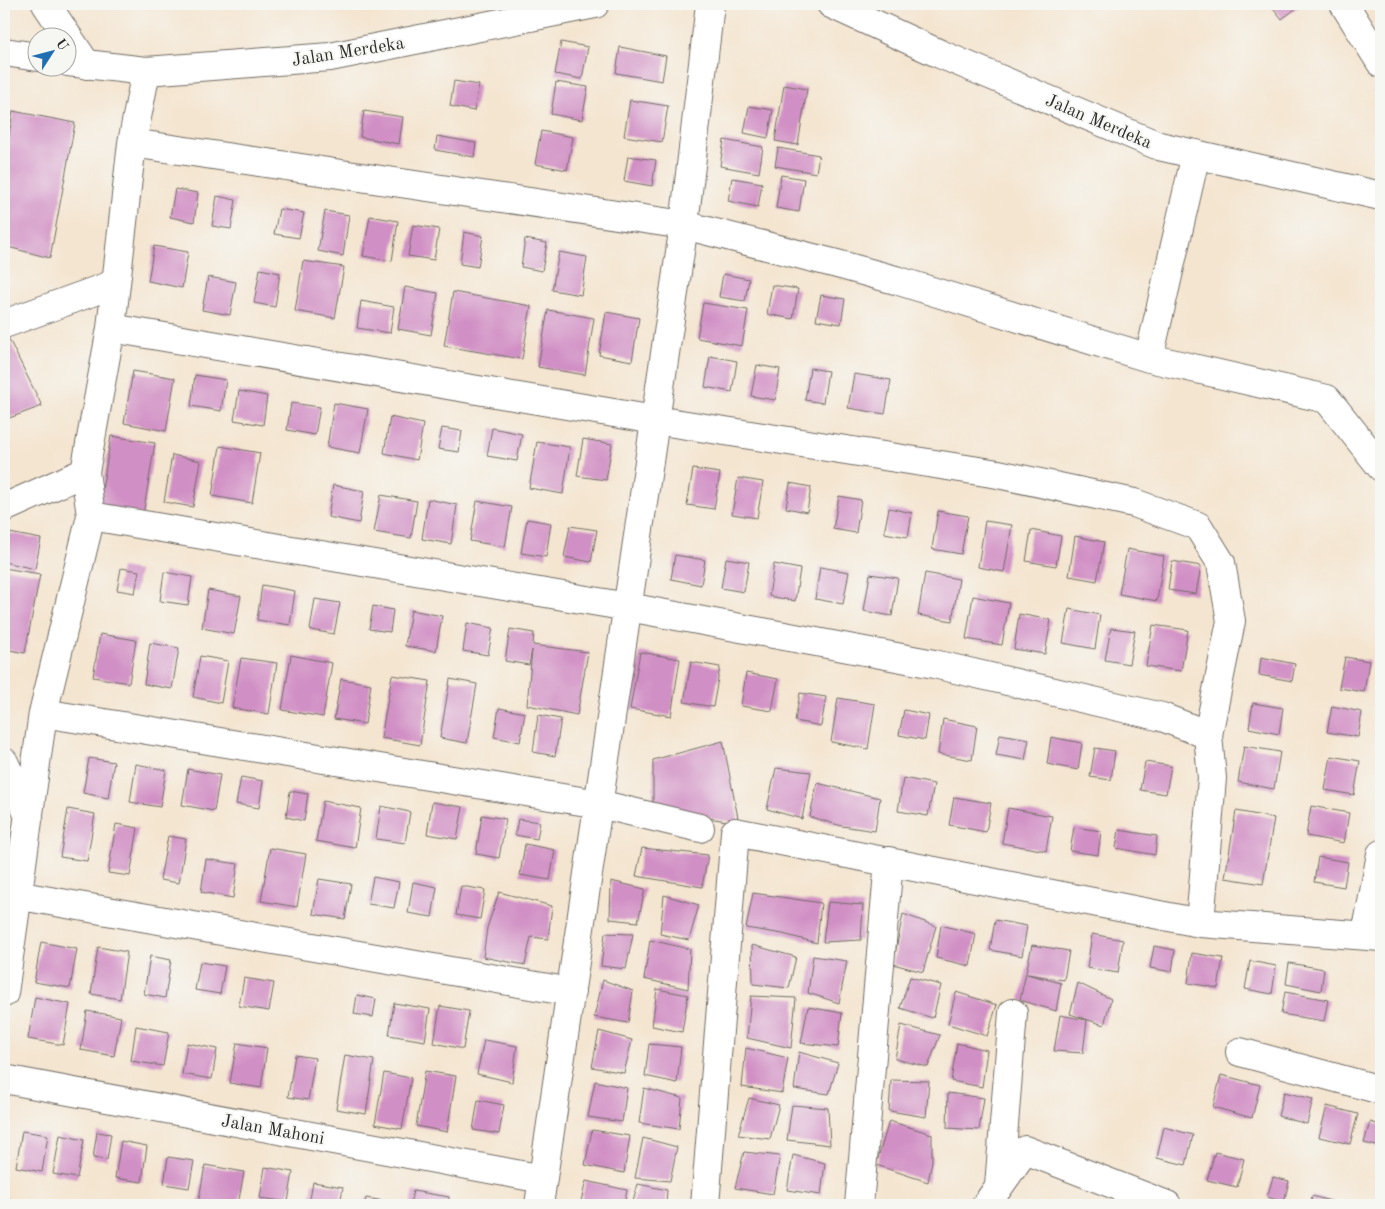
<svg xmlns="http://www.w3.org/2000/svg" width="1385" height="1209" viewBox="0 0 1385 1209" font-family="'Old Standard TT',serif">
	<rect width="100%" height="100%" fill="#f6f6f2"/>
	<filter id="ink" filterUnits="userSpaceOnUse"><feTurbulence type="fractalNoise" baseFrequency=".02" numOctaves="2"/><feDisplacementMap in="SourceGraphic" scale="10" xChannelSelector="R" yChannelSelector="G"/><feConvolveMatrix kernelMatrix="1 2 1 2 8 2 1 2 1" color-interpolation-filters="sRGB"/></filter>
	<filter id="wash" filterUnits="userSpaceOnUse"><feTurbulence type="fractalNoise" baseFrequency=".0096" numOctaves="4" result="noise"/><feDisplacementMap in="SourceGraphic" scale="20" xChannelSelector="R" yChannelSelector="G"/><feGaussianBlur stdDeviation="1.12" result="paint"/><feColorMatrix in="noise" values="0 0 0 0 0 0 0 0 0 0 0 0 0 0 0 0 0 1.4 0 .05"/><feComposite in="paint" operator="in"/></filter>
	<g filter="url(#wash)">
		<rect width="100%" height="100%" fill="#f4e5d0"/>
		<g id="blocks">
			<path fill="#d190c5" d="M 1270,4 L 1302,4 L 1282,19 Z
				M 561,42 L 588,47 L 582,79 L 555,74 Z
				M 620,47 L 666,56 L 662,81 L 616,73 Z
				M 454,81 L 479,85 L 474,111 L 450,106 Z
				M 556,82 L 588,87 L 582,120 L 551,114 Z
				M 784,85 L 807,89 L 798,145 L 775,141 Z
				M 630,100 L 668,106 L 662,142 L 624,136 Z
				M 749,106 L 773,110 L 768,138 L 744,133 Z
				M 13,111 L 75,123 L 50,258 L 4,246 L 4,166 Z
				M 364,111 L 403,117 L 399,144 L 360,137 Z
				M 541,131 L 573,137 L 567,170 L 535,164 Z
				M 437,136 L 476,143 L 474,157 L 435,150 Z
				M 724,140 L 763,147 L 759,173 L 720,166 Z
				M 778,148 L 819,155 L 816,173 L 775,166 Z
				M 628,156 L 656,160 L 652,186 L 624,181 Z
				M 781,175 L 804,179 L 799,212 L 776,208 Z
				M 732,178 L 762,183 L 758,207 L 728,201 Z
				M 175,189 L 198,193 L 194,222 L 170,217 Z
				M 217,196 L 236,200 L 231,229 L 212,226 Z
				M 279,209 L 304,213 L 299,238 L 274,234 Z
				M 325,211 L 349,215 L 343,256 L 318,251 Z
				M 370,216 L 398,221 L 392,261 L 363,256 Z
				M 413,225 L 439,229 L 434,260 L 408,256 Z
				M 464,232 L 483,236 L 478,267 L 460,264 Z
				M 525,239 L 547,243 L 542,271 L 521,267 Z
				M 154,246 L 188,252 L 182,288 L 148,281 Z
				M 559,252 L 587,257 L 581,295 L 552,290 Z
				M 303,261 L 344,267 L 335,318 L 295,311 Z
				M 260,269 L 280,273 L 275,307 L 254,303 Z
				M 723,274 L 749,279 L 745,301 L 719,297 Z
				M 208,277 L 236,282 L 230,315 L 202,310 Z
				M 772,285 L 798,289 L 793,319 L 767,314 Z
				M 405,287 L 438,293 L 431,335 L 398,329 Z
				M 453,292 L 531,306 L 522,359 L 444,346 Z
				M 821,295 L 845,299 L 841,324 L 816,320 Z
				M 361,301 L 394,307 L 390,333 L 357,328 Z
				M 703,303 L 748,310 L 742,346 L 697,338 Z
				M 548,310 L 594,318 L 585,375 L 538,367 Z
				M 606,312 L 639,318 L 632,361 L 599,355 Z
				M 4,329 L 42,406 L 4,420 Z
				M 710,356 L 737,361 L 732,392 L 705,387 Z
				M 757,365 L 780,369 L 775,400 L 751,396 Z
				M 810,368 L 828,371 L 823,403 L 805,400 Z
				M 133,371 L 175,378 L 166,431 L 124,423 Z
				M 854,374 L 891,380 L 885,414 L 848,408 Z
				M 195,375 L 226,380 L 221,411 L 191,406 Z
				M 239,391 L 267,396 L 263,425 L 234,420 Z
				M 291,403 L 320,407 L 315,435 L 287,430 Z
				M 334,403 L 368,409 L 360,453 L 327,447 Z
				M 390,417 L 423,424 L 417,460 L 384,453 Z
				M 442,428 L 462,431 L 459,452 L 438,449 Z
				M 492,428 L 522,434 L 517,461 L 487,456 Z
				M 111,436 L 155,443 L 143,515 L 99,508 Z
				M 583,439 L 612,444 L 606,480 L 577,476 Z
				M 537,442 L 570,447 L 563,494 L 529,488 Z
				M 220,446 L 260,453 L 252,503 L 212,496 Z
				M 172,455 L 201,461 L 193,507 L 164,502 Z
				M 693,469 L 720,473 L 714,509 L 687,505 Z
				M 738,478 L 763,482 L 757,518 L 732,514 Z
				M 790,483 L 811,487 L 807,512 L 786,508 Z
				M 333,485 L 364,491 L 359,523 L 328,517 Z
				M 381,495 L 417,501 L 411,538 L 374,532 Z
				M 839,496 L 861,500 L 856,533 L 833,529 Z
				M 428,499 L 457,505 L 451,544 L 422,539 Z
				M 477,501 L 512,507 L 505,547 L 470,541 Z
				M 889,508 L 912,513 L 908,537 L 884,533 Z
				M 938,511 L 968,516 L 961,554 L 932,549 Z
				M 527,519 L 551,523 L 546,557 L 521,553 Z
				M 985,521 L 1012,525 L 1004,572 L 978,567 Z
				M 570,526 L 597,530 L 591,562 L 564,557 Z
				M 1031,530 L 1061,536 L 1056,566 L 1026,561 Z
				M 4,532 L 41,539 L 35,569 L 4,562 Z
				M 1075,536 L 1104,542 L 1097,581 L 1069,576 Z
				M 1127,549 L 1164,556 L 1157,601 L 1119,594 Z
				M 675,555 L 705,560 L 701,585 L 671,579 Z
				M 726,558 L 749,562 L 744,592 L 721,588 Z
				M 1172,561 L 1201,566 L 1196,594 L 1168,590 Z
				M 774,564 L 800,569 L 795,601 L 769,596 Z
				M 820,567 L 849,572 L 843,604 L 815,599 Z
				M 4,568 L 40,574 L 25,653 L 4,649 Z
				M 121,568 L 139,571 L 135,593 L 117,590 Z
				M 164,572 L 192,577 L 188,605 L 160,601 Z
				M 925,573 L 959,579 L 952,621 L 918,615 Z
				M 870,574 L 898,578 L 892,616 L 864,611 Z
				M 262,585 L 295,591 L 290,625 L 257,620 Z
				M 208,590 L 241,596 L 234,634 L 202,628 Z
				M 973,596 L 1009,603 L 1002,645 L 966,639 Z
				M 315,599 L 340,603 L 334,634 L 310,630 Z
				M 373,606 L 393,610 L 390,632 L 369,629 Z
				M 1069,609 L 1100,615 L 1095,649 L 1063,643 Z
				M 411,610 L 442,616 L 436,651 L 405,646 Z
				M 1019,614 L 1051,620 L 1045,654 L 1014,649 Z
				M 467,623 L 493,628 L 488,655 L 463,651 Z
				M 1153,625 L 1188,630 L 1181,671 L 1146,666 Z
				M 1111,628 L 1135,631 L 1129,664 L 1105,660 Z
				M 510,629 L 534,633 L 533,645 L 588,652 L 577,715 L 527,705 L 532,650 L 529,665 L 505,661 Z
				M 100,634 L 136,640 L 129,683 L 93,677 Z
				M 150,643 L 179,648 L 172,689 L 144,684 Z
				M 640,652 L 680,659 L 671,716 L 630,709 Z
				M 291,655 L 332,663 L 323,717 L 282,710 Z
				M 200,656 L 228,661 L 221,703 L 193,697 Z
				M 1261,657 L 1295,664 L 1292,681 L 1259,675 Z
				M 1345,657 L 1369,661 L 1364,692 L 1339,688 Z
				M 241,658 L 277,663 L 269,714 L 232,708 Z
				M 691,662 L 720,667 L 713,707 L 684,702 Z
				M 746,673 L 778,679 L 772,711 L 741,706 Z
				M 392,675 L 430,681 L 420,745 L 381,738 Z
				M 341,679 L 371,684 L 365,724 L 334,719 Z
				M 450,679 L 477,684 L 467,743 L 440,738 Z
				M 800,693 L 826,697 L 821,726 L 795,721 Z
				M 838,698 L 875,704 L 868,749 L 831,742 Z
				M 1253,703 L 1283,708 L 1279,734 L 1249,728 Z
				M 1332,706 L 1362,712 L 1358,737 L 1327,732 Z
				M 499,708 L 525,713 L 520,742 L 494,737 Z
				M 904,710 L 929,715 L 925,740 L 899,735 Z
				M 538,715 L 561,719 L 555,756 L 533,752 Z
				M 943,719 L 977,726 L 972,760 L 938,754 Z
				M 1000,734 L 1029,739 L 1025,760 L 996,755 Z
				M 1051,737 L 1082,743 L 1078,770 L 1047,764 Z
				M 723,741 L 739,823 L 653,809 L 653,760 Z
				M 1244,746 L 1280,752 L 1274,789 L 1238,782 Z
				M 1095,748 L 1115,751 L 1111,780 L 1090,777 Z
				M 1331,756 L 1360,761 L 1354,795 L 1325,790 Z
				M 89,758 L 114,762 L 108,798 L 83,793 Z
				M 1145,762 L 1171,766 L 1166,794 L 1140,790 Z
				M 136,764 L 166,770 L 160,807 L 130,802 Z
				M 776,768 L 811,772 L 802,819 L 767,809 Z
				M 188,769 L 220,775 L 214,811 L 182,805 Z
				M 241,777 L 263,781 L 259,808 L 236,804 Z
				M 903,778 L 934,784 L 928,816 L 898,811 Z
				M 817,783 L 880,798 L 875,831 L 842,826 L 810,817 Z
				M 290,791 L 308,794 L 304,821 L 286,817 Z
				M 954,797 L 991,803 L 986,832 L 949,825 Z
				M 323,801 L 361,808 L 355,848 L 316,841 Z
				M 432,802 L 463,807 L 457,839 L 427,834 Z
				M 381,806 L 410,812 L 405,843 L 376,839 Z
				M 1311,806 L 1349,813 L 1344,843 L 1306,836 Z
				M 1008,808 L 1052,816 L 1046,851 L 1002,843 Z
				M 68,809 L 95,814 L 87,861 L 60,857 Z
				M 1236,811 L 1274,818 L 1263,884 L 1225,878 Z
				M 482,815 L 506,819 L 499,858 L 476,854 Z
				M 518,819 L 540,822 L 537,839 L 515,835 Z
				M 116,824 L 138,828 L 130,876 L 108,873 Z
				M 1074,827 L 1101,831 L 1098,855 L 1070,851 Z
				M 1119,830 L 1157,836 L 1155,855 L 1116,848 Z
				M 168,836 L 186,839 L 179,883 L 160,880 Z
				M 525,844 L 555,850 L 550,880 L 520,875 Z
				M 270,848 L 306,854 L 297,907 L 261,901 Z
				M 642,848 L 708,855 L 702,887 L 636,876 Z
				M 1318,857 L 1348,862 L 1344,887 L 1314,882 Z
				M 206,859 L 238,864 L 233,898 L 201,892 Z
				M 373,877 L 399,882 L 394,908 L 368,904 Z
				M 319,879 L 351,884 L 345,919 L 313,914 Z
				M 611,881 L 645,889 L 638,922 L 610,919 Z
				M 413,882 L 437,887 L 432,917 L 408,913 Z
				M 461,886 L 485,890 L 480,919 L 456,915 Z
				M 499,892 L 552,906 L 548,939 L 531,937 L 525,965 L 483,957 L 487,928 Z
				M 753,893 L 821,903 L 817,943 L 783,934 L 746,928 Z
				M 664,895 L 699,905 L 689,940 L 660,934 Z
				M 828,902 L 863,905 L 861,940 L 823,942 Z
				M 903,914 L 936,926 L 923,972 L 893,964 Z
				M 995,920 L 1027,926 L 1022,956 L 990,950 Z
				M 941,925 L 976,934 L 970,966 L 936,958 Z
				M 605,933 L 633,934 L 626,969 L 601,966 Z
				M 1092,934 L 1123,940 L 1118,973 L 1087,968 Z
				M 650,940 L 690,949 L 688,989 L 644,979 Z
				M 41,942 L 77,949 L 70,988 L 34,982 Z
				M 752,945 L 796,957 L 789,988 L 753,984 Z
				M 1032,945 L 1069,951 L 1064,980 L 1027,974 L 1061,983 L 1056,1011 L 1020,1000 Z
				M 1154,946 L 1175,950 L 1172,972 L 1150,968 Z
				M 98,947 L 127,952 L 120,999 L 91,994 Z
				M 1192,953 L 1223,958 L 1218,988 L 1188,983 Z
				M 150,956 L 171,960 L 165,998 L 144,994 Z
				M 813,956 L 847,961 L 839,1003 L 808,993 Z
				M 1250,961 L 1276,966 L 1272,994 L 1245,989 Z
				M 200,962 L 225,966 L 220,994 L 195,990 Z
				M 1289,963 L 1324,969 L 1321,991 L 1286,984 Z
				M 910,977 L 941,985 L 933,1018 L 900,1008 Z
				M 244,978 L 274,983 L 269,1011 L 239,1006 Z
				M 603,980 L 633,991 L 628,1023 L 594,1017 Z
				M 1078,983 L 1111,999 L 1104,1025 L 1070,1014 Z
				M 657,989 L 688,995 L 682,1032 L 652,1026 Z
				M 956,992 L 997,1005 L 987,1036 L 948,1024 Z
				M 1285,992 L 1328,1000 L 1324,1021 L 1281,1014 Z
				M 357,995 L 376,999 L 373,1017 L 354,1014 Z
				M 751,996 L 796,998 L 791,1048 L 747,1038 Z
				M 35,997 L 70,1004 L 63,1045 L 28,1039 Z
				M 394,1003 L 430,1009 L 425,1041 L 389,1035 Z
				M 440,1006 L 469,1011 L 463,1049 L 434,1043 Z
				M 808,1007 L 842,1013 L 838,1047 L 801,1043 Z
				M 87,1011 L 121,1017 L 114,1056 L 81,1050 Z
				M 1060,1015 L 1087,1020 L 1083,1053 L 1054,1051 Z
				M 901,1025 L 940,1035 L 928,1067 L 895,1059 Z
				M 136,1026 L 169,1032 L 163,1066 L 131,1061 Z
				M 599,1031 L 632,1040 L 624,1073 L 592,1067 Z
				M 484,1040 L 517,1046 L 512,1082 L 477,1074 Z
				M 187,1043 L 217,1049 L 212,1079 L 182,1074 Z
				M 237,1043 L 267,1048 L 261,1088 L 230,1083 Z
				M 957,1043 L 987,1050 L 982,1087 L 951,1081 Z
				M 649,1044 L 681,1047 L 677,1083 L 645,1076 Z
				M 746,1048 L 788,1058 L 782,1093 L 742,1087 Z
				M 799,1052 L 838,1063 L 829,1094 L 794,1089 Z
				M 295,1055 L 315,1058 L 308,1100 L 288,1097 Z
				M 345,1055 L 374,1060 L 366,1114 L 336,1109 Z
				M 425,1071 L 456,1076 L 447,1132 L 416,1126 Z
				M 384,1073 L 411,1078 L 402,1129 L 375,1124 Z
				M 1221,1075 L 1260,1085 L 1252,1118 L 1213,1107 Z
				M 891,1080 L 929,1081 L 926,1117 L 889,1111 Z
				M 595,1081 L 627,1088 L 622,1122 L 588,1117 Z
				M 644,1088 L 682,1098 L 679,1129 L 639,1123 Z
				M 1284,1092 L 1313,1099 L 1307,1124 L 1278,1116 Z
				M 948,1093 L 984,1098 L 979,1130 L 947,1128 Z
				M 749,1098 L 779,1105 L 770,1139 L 738,1135 Z
				M 478,1100 L 504,1105 L 499,1134 L 473,1130 Z
				M 792,1105 L 828,1108 L 830,1145 L 787,1140 Z
				M 1327,1106 L 1358,1114 L 1350,1144 L 1319,1137 Z
				M 889,1121 L 932,1134 L 932,1161 L 928,1182 L 876,1165 Z
				M 1370,1122 L 1381,1125 L 1381,1147 L 1364,1143 Z
				M 1164,1127 L 1193,1135 L 1186,1165 L 1157,1158 Z
				M 592,1130 L 630,1136 L 624,1173 L 585,1165 Z
				M 22,1131 L 48,1135 L 42,1172 L 16,1167 Z
				M 97,1132 L 111,1134 L 107,1160 L 93,1158 Z
				M 60,1135 L 84,1140 L 77,1178 L 53,1174 Z
				M 643,1138 L 677,1147 L 670,1181 L 635,1178 Z
				M 121,1141 L 147,1146 L 142,1182 L 115,1178 Z
				M 744,1152 L 780,1156 L 773,1194 L 735,1188 Z
				M 1215,1152 L 1244,1159 L 1237,1187 L 1207,1180 Z
				M 793,1155 L 825,1163 L 821,1195 L 787,1190 Z
				M 168,1157 L 194,1161 L 189,1188 L 164,1184 Z
				M 205,1165 L 244,1172 L 238,1205 L 198,1205 Z
				M 265,1167 L 293,1172 L 288,1202 L 260,1198 Z
				M 1273,1177 L 1289,1181 L 1284,1202 L 1267,1197 Z
				M 586,1181 L 627,1190 L 624,1205 L 580,1205 Z
				M 313,1182 L 343,1187 L 340,1205 L 309,1205 Z
				M 638,1184 L 667,1190 L 666,1205 L 632,1205 Z
				M 413,1191 L 449,1197 L 448,1205 L 410,1205 Z
				M 1312,1196 L 1334,1202 L 1333,1205 L 1310,1205 Z
				M 4,1198 L 39,1204 L 39,1205 L 4,1205 Z
				M 366,1198 L 396,1203 L 396,1205 L 364,1205 Z"/>
		</g>
	</g>
	<g filter="url(#ink)">
		<use href="#blocks" fill-opacity="0" stroke="#716c65" stroke-width="1"/>
		<g fill="none" stroke-linecap="round" stroke-linejoin="round">
			<defs>
				<path id="minor" d="M 46,4 L 87,65
					M 1344,4 L 1381,63
					M 132,143 L 684,225 L 837,264 L 899,281 L 1149,358 L 1327,399 L 1381,467
					M 4,324 L 114,284
					M 111,328 L 655,420 L 998,474 L 1134,503 L 1198,526 L 1221,563 L 1231,621 L 1208,735
					M 1149,358 L 1196,154
					M 4,508 L 85,472
					M 91,516 L 628,607 L 934,664 L 1162,717 L 1208,735 L 1212,778 L 1200,923
					M 43,713 L 599,804 L 700,828
					M 4,762 L 29,816
					M 4,893 L 571,992
					M 1366,935 L 1381,854
					M 4,993 L 43,713 L 91,516 L 85,472 L 111,328 L 132,143 L 146,71
					M 1240,1052 L 1381,1090
					M 4,1079 L 543,1179
					M 999,1186 L 1013,1013
					M 539,1205 L 684,225 L 710,4
					M 705,1205 L 735,832 L 1200,923 L 1381,937
					M 859,1205 L 889,861
					M 986,1205 L 1025,1150 L 1167,1205"/>
				<path id="tertiary" d="M 831,4 L 940,54 L 1159,146 L 1381,196
					M 4,52 L 38,57
					M 68,62 L 146,71 L 330,57 L 595,4"/>
			</defs>
			<use href="#minor" stroke="#716c65" stroke-width="30"/>
			<use href="#tertiary" stroke="#716c65" stroke-width="30"/>
			<use href="#minor" stroke="#fff" stroke-width="28"/>
			<use href="#tertiary" stroke="#fff" stroke-width="28"/>
		</g>
	</g>
	<g text-anchor="middle" stroke-width="4" stroke-linejoin="round" paint-order="stroke">
		<g font-size="18" fill="#2b2b2b" stroke="#f6f6f2">
			<text transform="translate(348 51) rotate(-9)" y="6">Jalan Merdeka</text>
			<text transform="translate(1099 121) rotate(23)" y="6">Jalan Merdeka</text>
			<text transform="translate(273 1129) rotate(10)" y="6">Jalan Mahoni</text>
		</g>
	</g>
	<rect width="1385" height="1209" fill="none" stroke="#f6f6f2" stroke-width="20"/>
	<g transform="translate(52 52) rotate(54)"><circle r="24" fill="#f6f6f2" stroke="#a5a5a2"/>
	<path d="M0-4L9 19L0 12L-9 19Z" fill="#1f6fb2"/>
	<text y="-8" font-size="14" font-weight="bold" text-anchor="middle" fill="#2b2b2b">U</text>
	</g>
</svg>
